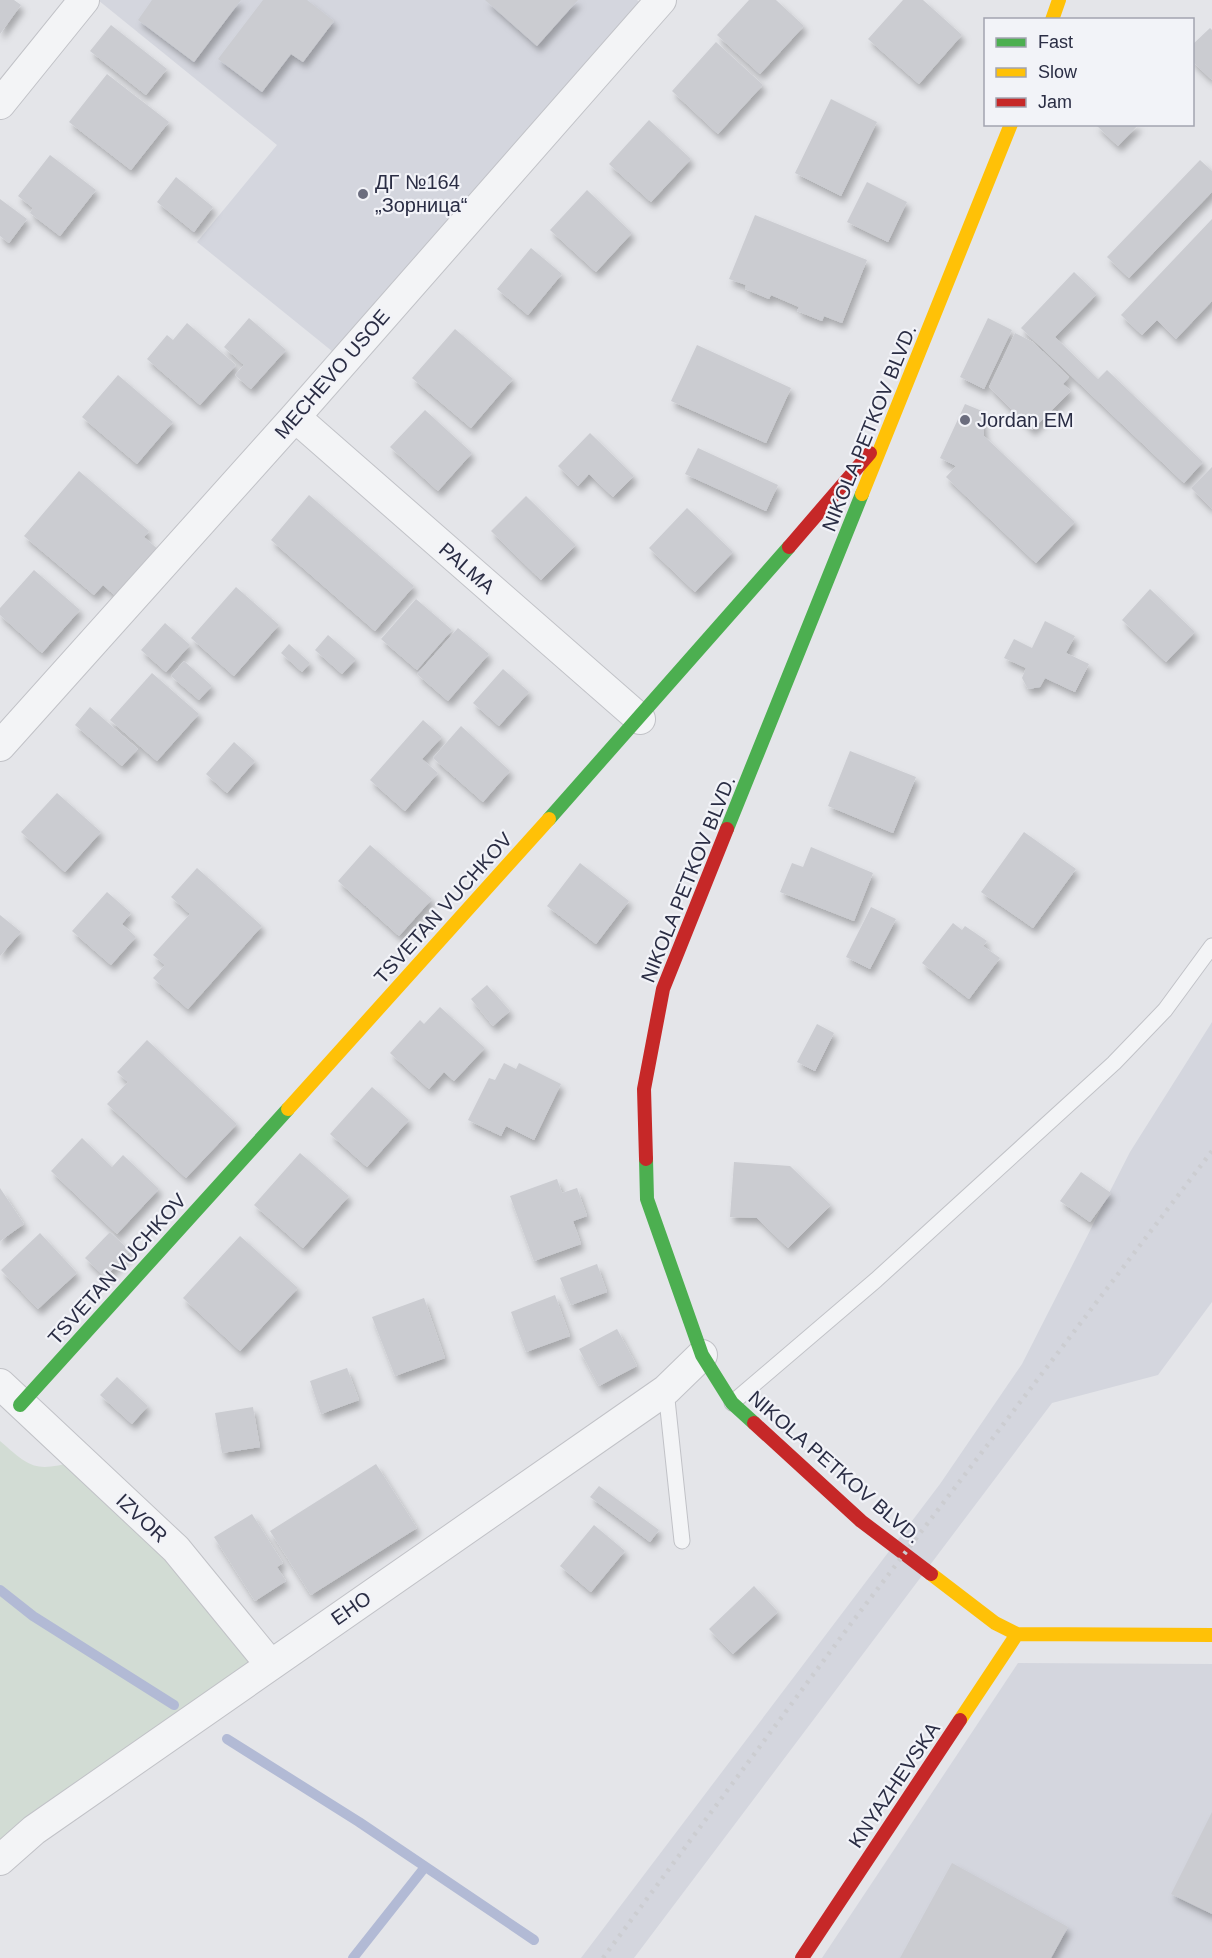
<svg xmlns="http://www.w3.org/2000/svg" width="1212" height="1958" viewBox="0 0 1212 1958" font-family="Arial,sans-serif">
	<defs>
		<filter id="shadow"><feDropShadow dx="3.5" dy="6" stdDeviation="3" flood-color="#0004"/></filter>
	</defs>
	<rect width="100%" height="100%" fill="#e4e5e9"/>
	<path fill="#d4d6de" d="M 98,0 L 637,0 L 650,12 L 343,360 L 197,242 L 277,145 Z
		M 1212,1022 L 1212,1302 L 1158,1375 L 1052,1403 L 634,1958 L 581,1958 L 940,1484 L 1022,1364 L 1130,1152 Z
		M 1018,1663 L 1212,1664 L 1212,1958 L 822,1958 Z"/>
	<path fill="#d2dcd4" d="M 0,1441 C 32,1469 35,1472 77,1461 L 264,1662 L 0,1848 Z"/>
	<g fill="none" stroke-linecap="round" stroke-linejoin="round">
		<path stroke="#b2bad5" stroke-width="10" d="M 0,1590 L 33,1616 L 174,1705
			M 227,1739 L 359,1822 L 534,1940
			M 353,1958 L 425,1867"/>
	</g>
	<path fill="#cbccd1" filter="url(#shadow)" d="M 0,0 L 14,0 L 21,5 L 0,34 Z
		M 152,0 L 241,0 L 194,62 L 138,20 Z
		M 263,0 L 307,0 L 334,21 L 303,62 L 291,54 L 262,92 L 218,59 Z
		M 485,0 L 578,0 L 537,46 Z
		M 749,0 L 776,0 L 804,26 L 760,74 L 717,35 Z
		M 903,0 L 923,0 L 962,35 L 919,84 L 868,39 Z
		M 111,25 L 167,69 L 146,95 L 90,51 Z
		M 1210,28 L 1212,30 L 1212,80 L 1192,61 L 1192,45 Z
		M 716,42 L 763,85 L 718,134 L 672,91 Z
		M 107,74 L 169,122 L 131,170 L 69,122 Z
		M 831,99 L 877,122 L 841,196 L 795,173 Z
		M 649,120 L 691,159 L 651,202 L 609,164 Z
		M 1095,124 L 1139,124 L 1118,146 Z
		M 50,155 L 96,190 L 60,236 L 30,213 L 33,208 L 18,196 Z
		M 1200,160 L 1212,171 L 1212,192 L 1129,278 L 1107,257 Z
		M 176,177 L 213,207 L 194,232 L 157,202 Z
		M 867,182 L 907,202 L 888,242 L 847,222 Z
		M 587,190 L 632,233 L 596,272 L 550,230 Z
		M 0,199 L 27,219 L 9,243 L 0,236 Z
		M 755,215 L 867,260 L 842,323 L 824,316 L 822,321 L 797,311 L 799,307 L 771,295 L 769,299 L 745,289 L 746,285 L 729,279 Z
		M 1212,219 L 1212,301 L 1176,339 L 1157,320 L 1142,335 L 1121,315 Z
		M 531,248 L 562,274 L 528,315 L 497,289 Z
		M 1074,272 L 1097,294 L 1055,337 L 1098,379 L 1107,370 L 1203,462 L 1184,483 L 1021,328 Z
		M 249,318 L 286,350 L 251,389 L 235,375 L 244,365 L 224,347 Z
		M 988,318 L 1012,330 L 984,389 L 960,377 Z
		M 187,323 L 236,365 L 200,405 L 147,359 L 167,335 L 173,340 Z
		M 455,329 L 513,379 L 471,428 L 412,378 Z
		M 1015,333 L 1033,342 L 1069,377 L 1063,384 L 1071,391 L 1032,430 L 989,387 Z
		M 697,345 L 791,388 L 766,443 L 671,401 Z
		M 118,375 L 173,422 L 137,464 L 82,417 Z
		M 965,404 L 982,411 L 984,436 L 1075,522 L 1036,563 L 946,477 L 956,466 L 940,458 Z
		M 425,410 L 472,453 L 438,491 L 390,447 Z
		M 590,433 L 634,476 L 613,497 L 589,474 L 578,486 L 558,466 Z
		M 698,448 L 778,485 L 766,511 L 685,474 Z
		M 1212,467 L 1212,509 L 1191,488 Z
		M 79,471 L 149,531 L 144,537 L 161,552 L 120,600 L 103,585 L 94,595 L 24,536 Z
		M 309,495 L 414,586 L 375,631 L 271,540 Z
		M 526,496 L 576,545 L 541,580 L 491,531 Z
		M 687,508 L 733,552 L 695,592 L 649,548 Z
		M 34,570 L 80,610 L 42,653 L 0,615 L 0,608 Z
		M 236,587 L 279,625 L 234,676 L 191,638 Z
		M 1150,589 L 1195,632 L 1166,662 L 1122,620 Z
		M 416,599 L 452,630 L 417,670 L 381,639 Z
		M 1045,621 L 1075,636 L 1066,653 L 1089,664 L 1075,692 L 1045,678 L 1040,687 L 1028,689 L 1022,678 L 1026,668 L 1004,658 L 1014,639 L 1032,648 Z
		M 165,623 L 190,645 L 166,672 L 141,650 Z
		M 458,628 L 489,654 L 448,701 L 417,674 Z
		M 328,635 L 356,659 L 342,674 L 315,650 Z
		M 289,644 L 310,663 L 302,672 L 281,653 Z
		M 184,661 L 212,686 L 199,700 L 171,676 Z
		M 503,669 L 529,692 L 499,726 L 473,703 Z
		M 152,673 L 199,714 L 157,761 L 110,720 Z
		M 90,707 L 138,749 L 122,766 L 75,725 Z
		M 423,720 L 442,737 L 422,759 L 438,773 L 405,811 L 370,780 Z
		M 461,726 L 510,771 L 483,802 L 433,758 Z
		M 234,742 L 255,761 L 227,793 L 206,774 Z
		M 850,751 L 916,777 L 893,833 L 828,806 Z
		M 57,793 L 101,832 L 65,872 L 21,832 Z
		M 1024,832 L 1076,869 L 1033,928 L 981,892 Z
		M 370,845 L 432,899 L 399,936 L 338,881 Z
		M 811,847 L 873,873 L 854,921 L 780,892 L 792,863 L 803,867 Z
		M 580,863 L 629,901 L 596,944 L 547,906 Z
		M 197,868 L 262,926 L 188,1009 L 153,978 L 165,965 L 153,955 L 190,914 L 171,897 Z
		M 107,892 L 131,913 L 122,924 L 136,937 L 111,965 L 72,931 Z
		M 871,907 L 896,919 L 870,969 L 846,957 Z
		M 0,915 L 21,932 L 0,956 Z
		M 953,923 L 962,930 L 965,926 L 987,941 L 983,946 L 1000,958 L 969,999 L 922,963 Z
		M 487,985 L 510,1011 L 493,1026 L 471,999 Z
		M 440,1007 L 485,1048 L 454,1081 L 444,1072 L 429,1089 L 390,1053 L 420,1020 L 424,1024 Z
		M 817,1024 L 834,1033 L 815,1071 L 797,1062 Z
		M 147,1040 L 237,1124 L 186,1178 L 107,1104 L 128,1082 L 117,1072 Z
		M 504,1063 L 516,1069 L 519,1063 L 561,1084 L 534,1140 L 506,1126 L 501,1136 L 468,1120 L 489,1078 L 495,1080 Z
		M 372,1087 L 409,1120 L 367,1167 L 330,1134 Z
		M 82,1138 L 112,1167 L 123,1155 L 159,1189 L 117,1234 L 51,1171 Z
		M 300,1153 L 349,1196 L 303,1248 L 254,1205 Z
		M 734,1162 L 790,1166 L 831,1205 L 788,1248 L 757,1218 L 730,1217 Z
		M 1081,1172 L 1111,1193 L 1090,1222 L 1060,1201 Z
		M 557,1179 L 562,1193 L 577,1188 L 587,1216 L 573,1221 L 581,1244 L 534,1261 L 510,1196 Z
		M 0,1188 L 24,1224 L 0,1241 Z
		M 110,1232 L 130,1251 L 105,1277 L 85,1258 Z
		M 40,1233 L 77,1273 L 38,1309 L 1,1270 Z
		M 240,1236 L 298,1288 L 240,1351 L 183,1298 Z
		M 597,1264 L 607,1292 L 571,1305 L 560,1278 Z
		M 555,1295 L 570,1336 L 526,1352 L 511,1312 Z
		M 424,1298 L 445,1358 L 395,1376 L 372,1317 Z
		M 617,1329 L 637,1366 L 599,1386 L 579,1349 Z
		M 347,1368 L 359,1400 L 321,1414 L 310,1381 Z
		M 117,1377 L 148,1406 L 132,1424 L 100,1395 Z
		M 253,1407 L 260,1447 L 222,1453 L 215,1413 Z
		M 376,1464 L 417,1528 L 311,1595 L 270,1531 Z
		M 599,1486 L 659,1530 L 650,1542 L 590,1497 Z
		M 252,1514 L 283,1563 L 277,1567 L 286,1581 L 255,1601 L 214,1537 Z
		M 594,1525 L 625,1551 L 591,1592 L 560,1566 Z
		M 754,1586 L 778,1612 L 733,1654 L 709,1629 Z
		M 1212,1812 L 1212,1914 L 1171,1894 Z
		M 952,1863 L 1068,1927 L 1051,1958 L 900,1958 Z"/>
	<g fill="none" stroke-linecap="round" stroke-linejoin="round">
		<defs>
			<path id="lane" d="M 666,1390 L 682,1541
				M 732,1403 L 876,1280 L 1114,1063 L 1165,1010 L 1212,946"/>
			<path id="street" d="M 0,104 L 84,0
				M 295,417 L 640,719
				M 0,746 L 295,417 L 661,0
				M 0,1384 L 176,1549 L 270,1664
				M 0,1860 L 34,1830 L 666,1390 L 702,1355"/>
		</defs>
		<use href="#lane" stroke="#c1c2c7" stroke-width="17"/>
		<use href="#street" stroke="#c1c2c7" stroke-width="32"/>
		<use href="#lane" stroke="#f3f4f6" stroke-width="15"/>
		<use href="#street" stroke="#f3f4f6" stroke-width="30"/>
		<path stroke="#4caf50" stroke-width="14" d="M 549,819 L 789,547
			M 727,829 L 862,494
			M 646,1159 L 647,1199 L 702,1355 L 732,1403 L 754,1423
			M 20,1405 L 288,1109"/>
		<path stroke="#ffc107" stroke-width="14" d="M 1052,20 L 1059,0
			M 862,494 L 1011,124
			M 288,1109 L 549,819
			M 931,1574 L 995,1623 L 1017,1634 L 1212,1635
			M 960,1720 L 1017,1634"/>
		<path stroke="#c62828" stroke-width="14" d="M 789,547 L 870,453
			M 646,1159 L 644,1089 L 663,989 L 727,829
			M 754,1423 L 861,1521 L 931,1574
			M 802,1958 L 960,1720"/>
		<path stroke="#cccdd1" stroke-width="4.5" stroke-dasharray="3 6" stroke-linecap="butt" d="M 603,1958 L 853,1621 L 1212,1151"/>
	</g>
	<g fill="#6b6d7e" stroke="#f2f3f8" stroke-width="2">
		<circle cx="363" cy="194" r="6"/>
		<circle cx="965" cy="420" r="6"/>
	</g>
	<g text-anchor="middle" stroke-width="4.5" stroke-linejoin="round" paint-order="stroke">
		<g font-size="20" fill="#2a2d44" stroke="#f2f3f8" text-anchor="start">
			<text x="375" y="189">ДГ №164<tspan x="375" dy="23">„Зорница“</tspan></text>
			<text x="977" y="427">Jordan EM</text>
		</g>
		<g font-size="20" fill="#2a2d44" stroke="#f2f3f8">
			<text transform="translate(332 374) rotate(-49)" y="7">MECHEVO USOE</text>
			<text transform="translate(869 428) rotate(-68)" y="7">NIKOLA PETKOV BLVD.</text>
			<text transform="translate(467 568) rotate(41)" y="7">PALMA</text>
			<text transform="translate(688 879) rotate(-68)" y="7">NIKOLA PETKOV BLVD.</text>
			<text transform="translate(443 908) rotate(-48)" y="7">TSVETAN VUCHKOV</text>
			<text transform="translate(117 1269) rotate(-48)" y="7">TSVETAN VUCHKOV</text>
			<text transform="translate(835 1467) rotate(41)" y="7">NIKOLA PETKOV BLVD.</text>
			<text transform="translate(142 1518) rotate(43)" y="7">IZVOR</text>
			<text transform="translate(351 1608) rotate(-35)" y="7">EHO</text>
			<text transform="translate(894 1785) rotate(-56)" y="7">KNYAZHEVSKA</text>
		</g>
	</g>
	<rect x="984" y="18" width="210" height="108" fill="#f2f3f8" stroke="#a2a4b0" stroke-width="1.5"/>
	<rect x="996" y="38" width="30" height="9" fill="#4caf50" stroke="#a2a4b0" stroke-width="1.5"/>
	<text x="1038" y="48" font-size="18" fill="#2a2d44">Fast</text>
	<rect x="996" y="68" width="30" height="9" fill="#ffc107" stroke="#a2a4b0" stroke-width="1.5"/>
	<text x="1038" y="78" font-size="18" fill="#2a2d44">Slow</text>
	<rect x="996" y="98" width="30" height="9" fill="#c62828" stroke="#a2a4b0" stroke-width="1.5"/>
	<text x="1038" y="108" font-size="18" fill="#2a2d44">Jam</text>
</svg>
